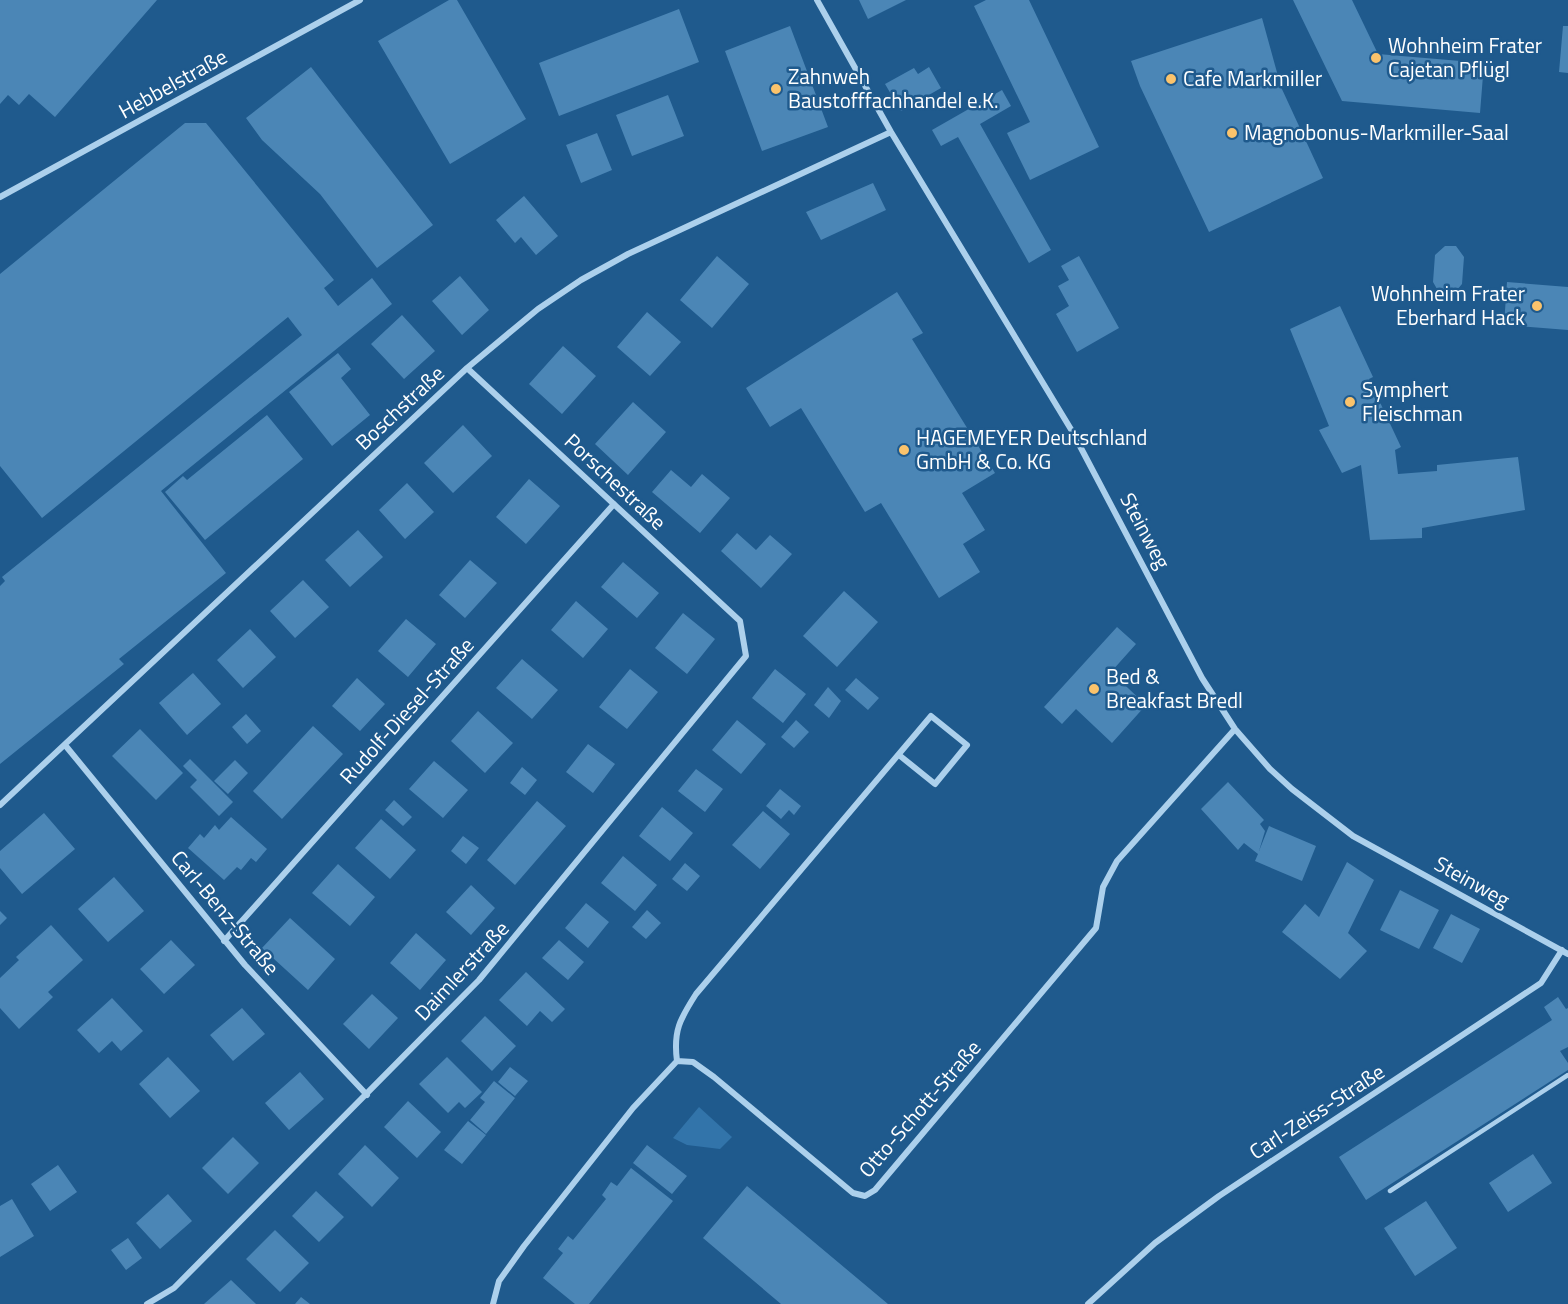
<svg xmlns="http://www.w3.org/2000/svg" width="1568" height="1304" viewBox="0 0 1568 1304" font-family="'Titillium Web',sans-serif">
	<rect width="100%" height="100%" fill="#1f5a8d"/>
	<path fill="#3274aa" d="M 699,1107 L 732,1137 L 720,1149 L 687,1145 L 673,1138 Z"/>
	<path fill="#4b86b6" d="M 0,0 L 157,0 L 55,117 L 29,94 L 19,105 L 8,95 L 0,104 Z
		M 449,0 L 457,0 L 526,119 L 450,164 L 378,41 Z
		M 859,0 L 906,0 L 868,19 Z
		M 986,0 L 1029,0 L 1099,147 L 1030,180 L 1007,133 L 1030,122 L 974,6 Z
		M 1293,0 L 1352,0 L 1378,54 L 1484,63 L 1480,113 L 1342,101 Z
		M 679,9 L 699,62 L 559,116 L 539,63 Z
		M 1262,18 L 1281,87 L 1323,178 L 1209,232 L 1140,86 L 1131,61 Z
		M 790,26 L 828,127 L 762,151 L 725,51 Z
		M 1563,26 L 1568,26 L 1568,73 L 1559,72 Z
		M 311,67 L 433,225 L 377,268 L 320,194 L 262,140 L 246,118 Z
		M 929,67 L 941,88 L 901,111 L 885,84 L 914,68 L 918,74 Z
		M 1002,90 L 1011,106 L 980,124 L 1051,250 L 1029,263 L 958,137 L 941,146 L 932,130 Z
		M 668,95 L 684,136 L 632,156 L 616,115 Z
		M 185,123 L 206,123 L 334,280 L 324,288 L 338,306 L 372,278 L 392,304 L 161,491 L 226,573 L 119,659 L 124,664 L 0,764 L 0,586 L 5,581 L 2,577 L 302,335 L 288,317 L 42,518 L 0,466 L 0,274 Z
		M 597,133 L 612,170 L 581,183 L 566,145 Z
		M 873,183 L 886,210 L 821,240 L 806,212 Z
		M 524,196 L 558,236 L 536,255 L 521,237 L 515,243 L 496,220 Z
		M 1445,246 L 1456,246 L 1464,257 L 1462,284 L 1452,296 L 1441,296 L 1433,282 L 1435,255 Z
		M 717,256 L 749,284 L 712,328 L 680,300 Z
		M 1079,256 L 1119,328 L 1077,352 L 1056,314 L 1069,306 L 1058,286 L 1069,280 L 1061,266 Z
		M 460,276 L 489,310 L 462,335 L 432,301 Z
		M 1507,282 L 1568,287 L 1568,330 L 1504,325 Z
		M 897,292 L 923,333 L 912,339 L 995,473 L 962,493 L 985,530 L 963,544 L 980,572 L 939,598 L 881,503 L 865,512 L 801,408 L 770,427 L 746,388 Z
		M 1340,306 L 1373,377 L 1369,379 L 1401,447 L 1395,450 L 1398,474 L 1437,471 L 1437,465 L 1518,457 L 1525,510 L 1422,528 L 1422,538 L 1370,540 L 1361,465 L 1342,473 L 1319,430 L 1329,426 L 1290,329 Z
		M 647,312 L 681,342 L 650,376 L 617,347 Z
		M 402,315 L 435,351 L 404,379 L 371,344 Z
		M 563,346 L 596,376 L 562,414 L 529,384 Z
		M 338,353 L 351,369 L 341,378 L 370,415 L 332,446 L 289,392 Z
		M 633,402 L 666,432 L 628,475 L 595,444 Z
		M 267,415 L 303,459 L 205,540 L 165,492 L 183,476 L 187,480 Z
		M 463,425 L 492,456 L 453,493 L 424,463 Z
		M 671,470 L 691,487 L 702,474 L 730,498 L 700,533 L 652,492 Z
		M 529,479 L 560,506 L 526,544 L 496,517 Z
		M 407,483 L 434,512 L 405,539 L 379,510 Z
		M 358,530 L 383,557 L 350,587 L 325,560 Z
		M 737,533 L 756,550 L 770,535 L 792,554 L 761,588 L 721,551 Z
		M 470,560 L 497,583 L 465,618 L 439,595 Z
		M 623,562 L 659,593 L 637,618 L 601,587 Z
		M 303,580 L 329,607 L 295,638 L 270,611 Z
		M 844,591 L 878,622 L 837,667 L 803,636 Z
		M 576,601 L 608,629 L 583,658 L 551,630 Z
		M 683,613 L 715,639 L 687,674 L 655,648 Z
		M 406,619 L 436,644 L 408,677 L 378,651 Z
		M 1117,627 L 1136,644 L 1111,672 L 1146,705 L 1112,743 L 1076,709 L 1062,724 L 1044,707 Z
		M 250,629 L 276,657 L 243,688 L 217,660 Z
		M 522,659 L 558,690 L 532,719 L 496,688 Z
		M 630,669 L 658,692 L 627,729 L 599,707 Z
		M 775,669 L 806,694 L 783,723 L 752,698 Z
		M 193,673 L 221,704 L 187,735 L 159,703 Z
		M 357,678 L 385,704 L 360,731 L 332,706 Z
		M 856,678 L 879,698 L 868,710 L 845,690 Z
		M 828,687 L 841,701 L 829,718 L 814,705 Z
		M 478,711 L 513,743 L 485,773 L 451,741 Z
		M 246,714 L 261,731 L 247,744 L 232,727 Z
		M 737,720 L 766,744 L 741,774 L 712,750 Z
		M 796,720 L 809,732 L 794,748 L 781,737 Z
		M 313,726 L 343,754 L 282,819 L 253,791 Z
		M 140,729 L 183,773 L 156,800 L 112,756 Z
		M 588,744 L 615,764 L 593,793 L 566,772 Z
		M 190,759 L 233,802 L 219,816 L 190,787 L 197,780 L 183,766 Z
		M 235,760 L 248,773 L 228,794 L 214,781 Z
		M 434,761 L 468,790 L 443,818 L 409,789 Z
		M 522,767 L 537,780 L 525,795 L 510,783 Z
		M 696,769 L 723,789 L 705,812 L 678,791 Z
		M 1228,782 L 1264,820 L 1260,824 L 1265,831 L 1259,851 L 1269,826 L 1316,846 L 1302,881 L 1255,861 L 1258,854 L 1244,843 L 1238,850 L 1201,809 Z
		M 780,789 L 801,806 L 794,815 L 789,810 L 781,819 L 766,806 Z
		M 394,800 L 412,817 L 403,826 L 385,810 Z
		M 537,801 L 566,826 L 515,885 L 487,860 Z
		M 662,807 L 693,833 L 670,861 L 639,836 Z
		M 763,811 L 790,834 L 760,869 L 732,845 Z
		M 44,813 L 75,849 L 22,894 L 0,868 L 0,851 Z
		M 231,817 L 267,849 L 256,862 L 251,858 L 241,870 L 237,867 L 224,880 L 188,848 L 200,834 L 204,838 L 215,825 L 219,830 Z
		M 381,819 L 416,850 L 390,879 L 355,848 Z
		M 463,836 L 479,848 L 466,864 L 451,851 Z
		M 623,856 L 657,885 L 635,911 L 601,883 Z
		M 1347,862 L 1374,880 L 1348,933 L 1367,951 L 1340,979 L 1282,932 L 1305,904 L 1319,917 Z
		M 685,863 L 700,876 L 687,891 L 672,879 Z
		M 338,864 L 375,897 L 350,926 L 312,893 Z
		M 114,877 L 144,911 L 108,942 L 78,909 Z
		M 471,885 L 495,908 L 471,935 L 446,912 Z
		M 1400,890 L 1439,910 L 1419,949 L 1380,930 Z
		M 586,903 L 609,922 L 588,948 L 565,928 Z
		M 647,910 L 661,923 L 646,939 L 632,927 Z
		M 0,911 L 7,918 L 0,925 Z
		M 1451,914 L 1480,929 L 1462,963 L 1433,948 Z
		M 290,918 L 335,959 L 308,990 L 262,948 Z
		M 51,925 L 83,960 L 48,992 L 53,997 L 19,1029 L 0,1008 L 0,978 L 19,960 L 16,957 Z
		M 416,933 L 446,960 L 420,990 L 390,963 Z
		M 171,940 L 195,965 L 164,994 L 140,969 Z
		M 559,940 L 584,962 L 568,980 L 542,958 Z
		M 526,972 L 565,1009 L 552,1022 L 540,1011 L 527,1026 L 499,1000 Z
		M 372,994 L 398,1018 L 369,1049 L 343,1024 Z
		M 1558,997 L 1566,1009 L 1568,1008 L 1568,1047 L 1560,1051 L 1568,1063 L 1568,1070 L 1366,1200 L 1339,1157 L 1552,1020 L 1544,1007 Z
		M 112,998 L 143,1031 L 121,1051 L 112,1041 L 99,1053 L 77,1030 Z
		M 242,1008 L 265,1034 L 233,1061 L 210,1035 Z
		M 485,1016 L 516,1046 L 492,1071 L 461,1041 Z
		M 168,1057 L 200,1091 L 170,1118 L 139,1084 Z
		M 447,1057 L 482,1092 L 465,1108 L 459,1102 L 448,1113 L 419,1084 Z
		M 510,1067 L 528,1081 L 515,1096 L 498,1082 Z
		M 300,1072 L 324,1099 L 289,1130 L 265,1103 Z
		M 494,1081 L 515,1098 L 486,1134 L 470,1120 L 485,1102 L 480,1098 Z
		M 408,1101 L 441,1132 L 417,1158 L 384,1127 Z
		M 468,1121 L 486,1135 L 462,1164 L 444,1150 Z
		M 233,1137 L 259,1163 L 228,1194 L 202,1168 Z
		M 365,1145 L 399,1178 L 372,1207 L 338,1174 Z
		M 647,1145 L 687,1176 L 672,1194 L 633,1163 Z
		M 1533,1154 L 1552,1183 L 1508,1212 L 1489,1183 Z
		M 58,1165 L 77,1192 L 50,1211 L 31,1184 Z
		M 631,1168 L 673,1201 L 589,1304 L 575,1304 L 543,1278 L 563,1253 L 558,1249 L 568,1236 L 573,1240 L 606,1199 L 602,1195 L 611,1182 L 617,1186 Z
		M 747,1186 L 888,1304 L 781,1304 L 703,1238 Z
		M 316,1191 L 344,1217 L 319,1242 L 292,1216 Z
		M 168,1194 L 192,1221 L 160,1249 L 136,1223 Z
		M 12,1199 L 34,1236 L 0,1257 L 0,1206 Z
		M 1426,1201 L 1457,1248 L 1415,1276 L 1384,1228 Z
		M 275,1230 L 309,1263 L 280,1292 L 246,1259 Z
		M 128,1238 L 142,1258 L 126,1270 L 111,1250 Z
		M 231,1280 L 256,1304 L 204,1304 Z
		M 301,1297 L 310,1304 L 295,1304 Z"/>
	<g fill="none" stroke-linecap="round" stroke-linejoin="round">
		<path stroke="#acd0ec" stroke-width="4.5" d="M 1390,1191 L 1568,1075"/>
		<path stroke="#acd0ec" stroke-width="6" d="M 817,0 L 891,132 L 1072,431 L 1202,678 L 1235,729 L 1270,769 L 1292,789 L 1353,836 L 1568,954
			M 0,197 L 360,0
			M 65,745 L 245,965 L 367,1095
			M 0,805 L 467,368 L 538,309 L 581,280 L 628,254 L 891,132
			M 224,941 L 614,504
			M 677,1061 C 673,1031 680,1019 696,994 L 931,716 L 967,745 L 935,784 L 899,755
			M 147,1304 L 174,1288 L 479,980 L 746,656 L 740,621 L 467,368
			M 493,1304 L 499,1281 L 524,1246 L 633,1108 L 677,1061 L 693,1062 L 714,1077 L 853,1193 L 865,1196 L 875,1190 L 1096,928 L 1103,887 L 1117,861 L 1235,729
			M 1088,1304 L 1155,1243 L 1219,1196 L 1541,983 L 1562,950"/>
	</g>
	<g fill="#fac36c" stroke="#1f5a8d" stroke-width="2">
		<circle cx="1376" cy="58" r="6"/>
		<circle cx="1171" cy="79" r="6"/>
		<circle cx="776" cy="89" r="6"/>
		<circle cx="1232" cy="133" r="6"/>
		<circle cx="1537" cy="306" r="6"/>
		<circle cx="1350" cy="402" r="6"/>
		<circle cx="904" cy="450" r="6"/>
		<circle cx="1094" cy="689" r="6"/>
	</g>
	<g text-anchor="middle" stroke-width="5" stroke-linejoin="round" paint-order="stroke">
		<g font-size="21" fill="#fff" stroke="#1f5a8d" text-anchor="start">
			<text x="1388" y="53">Wohnheim Frater<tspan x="1388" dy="24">Cajetan Pflügl</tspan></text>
			<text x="788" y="84">Zahnweh<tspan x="788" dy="24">Baustofffachhandel e.K.</tspan></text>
			<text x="1183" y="86">Cafe Markmiller</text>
			<text x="1244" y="140">Magnobonus-Markmiller-Saal</text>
			<text x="1525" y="301" text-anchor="end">Wohnheim Frater<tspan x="1525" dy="24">Eberhard Hack</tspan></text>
			<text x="1362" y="397">Symphert<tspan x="1362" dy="24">Fleischman</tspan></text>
			<text x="916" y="445">HAGEMEYER Deutschland<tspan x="916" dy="24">GmbH &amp; Co. KG</tspan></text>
			<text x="1106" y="684">Bed &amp;<tspan x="1106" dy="24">Breakfast Bredl</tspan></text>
		</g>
		<g font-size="21" fill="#fff" stroke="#1f5a8d">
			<text transform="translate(173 84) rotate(-29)" y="7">Hebbelstraße</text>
			<text transform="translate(400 408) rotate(-43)" y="7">Boschstraße</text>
			<text transform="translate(615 482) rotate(43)" y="7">Porschestraße</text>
			<text transform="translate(1145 531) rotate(62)" y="7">Steinweg</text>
			<text transform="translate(407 711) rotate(-48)" y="7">Rudolf-Diesel-Straße</text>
			<text transform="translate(1472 882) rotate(29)" y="7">Steinweg</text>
			<text transform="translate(225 913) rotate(50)" y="7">Carl-Benz-Straße</text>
			<text transform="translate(462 971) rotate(-47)" y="7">Daimlerstraße</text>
			<text transform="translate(920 1109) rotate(-49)" y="7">Otto-Schott-Straße</text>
			<text transform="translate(1317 1112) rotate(-33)" y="7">Carl-Zeiss-Straße</text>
		</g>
	</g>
</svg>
